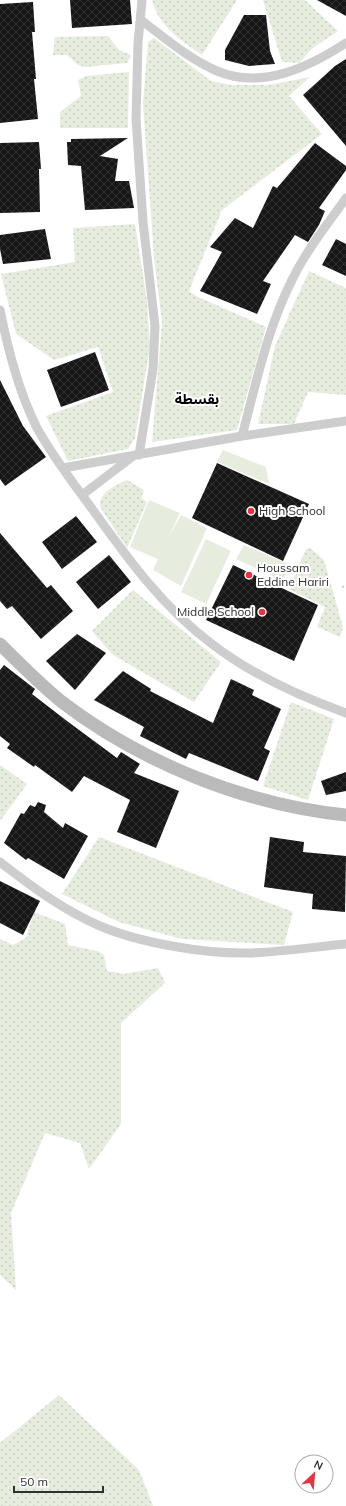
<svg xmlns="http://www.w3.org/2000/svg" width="346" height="1506" viewBox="0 0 346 1506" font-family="Mulish,'Noto Sans Arabic',sans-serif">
	<defs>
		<pattern id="grass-dots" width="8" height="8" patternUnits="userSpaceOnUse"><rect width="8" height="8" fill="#e6edde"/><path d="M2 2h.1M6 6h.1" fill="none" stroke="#c6ccbf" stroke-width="1.8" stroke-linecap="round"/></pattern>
		<pattern id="building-cross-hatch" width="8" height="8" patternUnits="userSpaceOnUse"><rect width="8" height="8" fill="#171717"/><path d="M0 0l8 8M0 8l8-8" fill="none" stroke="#303030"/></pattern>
	</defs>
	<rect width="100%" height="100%" fill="#fff"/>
	<path fill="url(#grass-dots)" d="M 152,0 L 237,0 L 202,55 C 182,41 158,26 152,0 Z
		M 263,0 L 305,0 L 338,31 L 314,47 L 299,63 L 282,62 Z
		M 108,36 L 119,50 L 131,55 L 127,63 L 85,67 L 78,65 L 67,55 L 53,55 L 55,37 Z
		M 154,38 L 211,81 L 231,85 L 269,85 L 310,77 L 289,96 L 322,134 L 222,210 L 189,291 L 196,296 L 266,327 L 237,430 L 152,442 L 162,323 L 154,257 L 143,104 L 148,42 Z
		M 129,72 L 128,128 L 60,128 L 60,112 L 81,96 L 78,80 L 86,76 Z
		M 135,224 L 147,301 L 150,347 L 135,438 L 128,449 L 68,461 L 46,416 L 113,392 L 98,347 L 54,360 L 16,334 L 1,274 L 75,262 L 73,228 Z
		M 309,271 L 346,288 L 346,395 L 308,392 L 294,424 L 258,424 L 275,346 Z
		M 127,480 L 144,490 L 141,498 L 147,502 L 127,548 L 100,507 C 99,491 115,486 127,480 Z
		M 310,548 L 324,560 L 343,627 L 340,637 L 317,627 L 325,607 L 289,589 L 306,549 Z
		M 133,590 L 221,662 L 194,702 L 113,655 L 92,631 Z
		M 291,702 L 334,719 L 308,800 L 263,786 Z
		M 0,765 L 27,784 L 0,821 Z
		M 99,837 L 293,912 L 284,945 L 182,939 L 119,922 L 62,894 Z
		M 34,912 L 65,924 L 68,945 L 97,951 L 104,955 L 107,971 L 124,974 L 158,968 L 165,983 L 121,1023 L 121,1124 L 89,1169 L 80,1143 L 45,1133 L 11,1213 L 16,1290 L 0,1275 L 0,939 L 13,945 L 26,938 Z
		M 59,1395 L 139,1470 L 153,1506 L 0,1506 L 0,1443 Z"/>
	<path fill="#e6edde" d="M 223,450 L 266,467 L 269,484 L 217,462 Z
		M 149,500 L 180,513 L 168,539 L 181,515 L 207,528 L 181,586 L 153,570 L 158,559 L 130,547 Z
		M 206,539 L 231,551 L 206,604 L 181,592 Z
		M 244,545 L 290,565 L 283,581 L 236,559 Z"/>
	<path fill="url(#building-cross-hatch)" d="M 70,0 L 130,0 L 132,24 L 72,28 Z
		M 317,0 L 346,0 L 346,16 Z
		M 33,2 L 35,32 L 32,32 L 36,79 L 34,79 L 38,119 L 0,123 L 0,4 Z
		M 244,15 L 266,15 L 270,51 L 275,64 L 249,66 L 225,60 L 225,50 Z
		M 346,59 L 346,146 L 303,95 L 335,66 Z
		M 128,138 L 100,156 L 118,159 L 115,181 L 129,181 L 134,208 L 85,210 L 81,166 L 68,165 L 67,142 L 71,142 L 71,139 Z
		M 39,142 L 41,169 L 39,169 L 40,212 L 0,213 L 0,143 Z
		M 315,143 L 346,166 L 346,170 L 319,208 L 325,211 L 319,225 L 308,242 L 295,235 L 263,281 L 271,284 L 257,314 L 200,291 L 222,252 L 210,247 L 235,218 L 253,228 L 273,186 L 277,188 Z
		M 45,229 L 51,259 L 3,264 L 0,249 L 0,235 Z
		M 336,239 L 346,244 L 346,276 L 322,265 Z
		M 95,352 L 109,390 L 61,407 L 47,370 Z
		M 0,380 L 23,426 L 46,457 L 5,486 L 0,479 Z
		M 217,463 L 309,504 L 283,561 L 192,518 Z
		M 76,516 L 97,542 L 62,569 L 42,542 Z
		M 0,533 L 47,588 L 51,585 L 73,611 L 41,639 L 12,606 L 7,609 L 0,601 Z
		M 109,555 L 131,582 L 98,609 L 76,582 Z
		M 233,565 L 318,605 L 294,661 L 206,620 Z
		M 77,634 L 106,653 L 75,690 L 46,661 Z
		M 4,665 L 35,689 L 32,694 L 67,721 L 117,758 L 121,752 L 140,764 L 134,773 L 179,791 L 156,848 L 117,832 L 130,800 L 84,776 L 72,792 L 35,765 L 34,767 L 7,748 L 10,744 L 0,736 L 0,670 Z
		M 123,671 L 151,689 L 150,691 L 213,723 L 231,679 L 254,690 L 252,695 L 281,709 L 264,748 L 270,751 L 258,781 L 189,753 L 186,759 L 140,736 L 144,727 L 94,700 Z
		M 346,772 L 346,791 L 326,795 L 321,781 Z
		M 38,802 L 46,805 L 44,812 L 63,828 L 65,823 L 88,836 L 64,879 L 28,858 L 26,860 L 4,843 L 21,813 L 24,814 L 30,805 L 35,807 Z
		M 270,837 L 304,842 L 303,852 L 346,856 L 345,912 L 312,909 L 313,894 L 264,887 Z
		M 0,881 L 40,901 L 23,935 L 0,923 Z"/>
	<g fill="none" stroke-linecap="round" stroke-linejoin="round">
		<path stroke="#cdcdcd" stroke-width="2" stroke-dasharray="2 2" stroke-linecap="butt" d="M 342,587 L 346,586"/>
		<path stroke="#cdcdcd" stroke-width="9" d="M 141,20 C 165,38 189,59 217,71 C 262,90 309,67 346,43
			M 0,310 C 8,350 18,390 36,426 C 51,454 71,480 90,506 C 126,556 162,607 212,644 C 252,675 299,696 346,713
			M 242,436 C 256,384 267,330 291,282 C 305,252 327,225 346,198
			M 139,455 L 153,369 L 155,326 L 143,222 L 136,119 L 138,43 L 142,0
			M 63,468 L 242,436 L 346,421
			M 82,495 L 132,457
			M 0,862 C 31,886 63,910 100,926 C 140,943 205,954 249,953 C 281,952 314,947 346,944"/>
		<path stroke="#bababa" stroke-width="13" d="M 0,644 C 20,664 40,684 62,702 C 142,763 246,805 346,815"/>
	</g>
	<g fill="#e6333f" stroke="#fff" stroke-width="1.5">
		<circle cx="251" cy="511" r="4"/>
		<circle cx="249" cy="575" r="4"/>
		<circle cx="262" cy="612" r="4"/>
	</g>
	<g text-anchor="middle" stroke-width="4" stroke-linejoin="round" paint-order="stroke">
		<g font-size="12" fill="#303030" stroke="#fff" text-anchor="start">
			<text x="259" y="515">High School</text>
			<text x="257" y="572">Houssam<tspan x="257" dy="14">Eddine Hariri</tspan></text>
			<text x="254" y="616" text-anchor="end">Middle School</text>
		</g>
		<g font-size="14" font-weight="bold" fill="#000" stroke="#fff">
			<text x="197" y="404">بقسطة</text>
		</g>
	</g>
	<g transform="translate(314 1474) rotate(26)"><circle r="19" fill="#ffffff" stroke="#acacac"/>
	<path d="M0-3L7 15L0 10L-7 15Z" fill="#e6333f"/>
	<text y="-6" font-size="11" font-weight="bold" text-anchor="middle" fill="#303030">N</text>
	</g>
	<path d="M14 1486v6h89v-6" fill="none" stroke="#303030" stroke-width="2"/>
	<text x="20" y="1486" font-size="12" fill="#303030" stroke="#ffffff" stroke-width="3" paint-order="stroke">50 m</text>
</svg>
